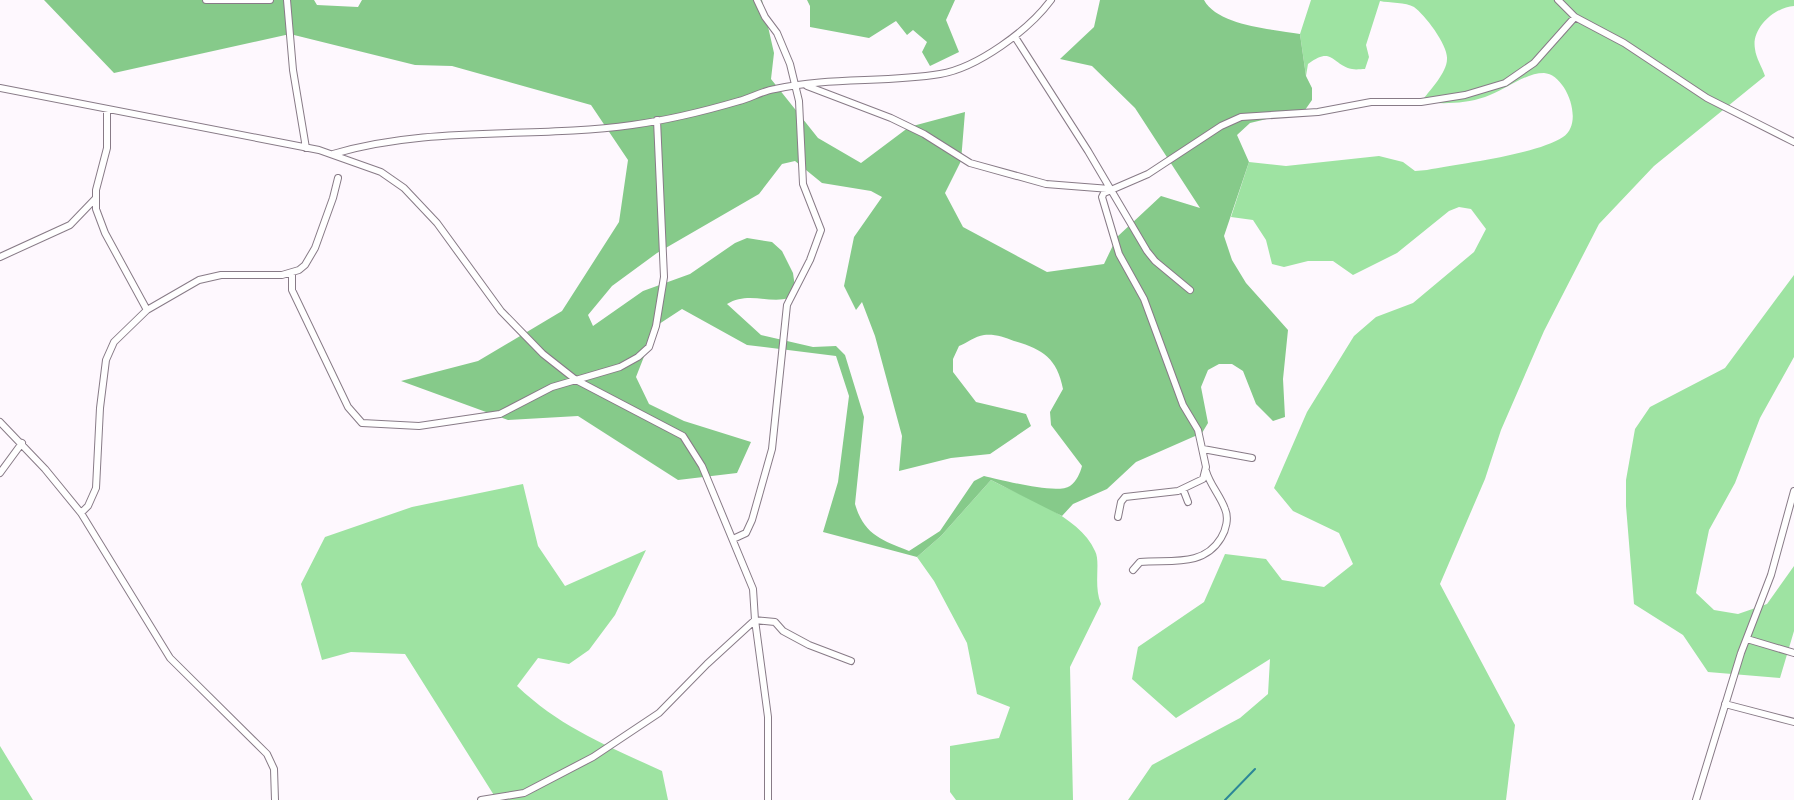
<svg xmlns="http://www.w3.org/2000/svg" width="1794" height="800" viewBox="0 0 1794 800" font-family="'Zilla Slab',serif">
	<rect width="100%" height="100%" fill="#fef8fe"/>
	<path fill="#9ee3a2" d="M 1311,0 L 1794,0 L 1794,6 C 1775,7 1751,28 1755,49 C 1756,58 1762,67 1765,76 L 1654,166 L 1599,224 L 1544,331 L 1501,430 L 1485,479 L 1440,584 L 1515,725 L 1506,800 L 1128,800 L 1152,765 L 1240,718 L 1268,694 L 1270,659 L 1176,718 L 1132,679 L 1138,647 L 1204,602 L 1225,554 L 1266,559 L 1282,580 L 1324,587 L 1353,564 L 1339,533 L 1293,511 L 1274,488 L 1307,412 L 1354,336 L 1376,317 L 1413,303 L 1474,252 L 1486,229 L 1471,209 L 1459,207 L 1449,211 L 1397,253 L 1353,275 L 1333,261 L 1308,261 L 1284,267 L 1272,264 L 1266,240 L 1253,220 L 1231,217 L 1249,162 L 1286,166 L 1379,156 L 1403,162 L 1415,171 L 1427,170 C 1463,163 1535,155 1563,137 C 1585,123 1566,74 1544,73 C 1524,73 1504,91 1485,97 C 1464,104 1443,104 1421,102 C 1429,91 1447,73 1447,59 C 1448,45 1425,15 1414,7 C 1406,2 1389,3 1380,1 L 1366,45 L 1369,57 L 1365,69 C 1361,69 1356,70 1352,69 C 1332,65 1333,45 1308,64 L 1306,76 L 1300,34 Z
		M 1794,275 L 1794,357 L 1760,418 L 1735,483 L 1709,530 L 1696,593 L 1714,610 L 1738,614 L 1767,604 L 1794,566 L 1794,631 L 1780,678 L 1708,672 L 1683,635 L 1634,604 L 1626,506 L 1626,480 L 1635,429 L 1650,407 L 1725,368 Z
		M 991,480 C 1024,498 1079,515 1095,551 C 1101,562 1093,585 1101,604 L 1070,667 L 1073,800 L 956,800 L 950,792 L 950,746 L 999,738 L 1010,707 L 977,694 L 967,643 L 934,581 L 917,557 L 941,536 Z
		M 523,484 L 538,546 L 565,586 L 646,550 L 615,615 L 589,650 L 569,664 L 538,658 L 517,686 C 561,728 608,746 662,771 L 668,800 L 497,800 L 405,654 L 351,652 L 322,660 L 301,584 L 325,537 L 412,507 Z
		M 0,746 L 33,800 L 0,800 Z"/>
	<path fill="#86ca8a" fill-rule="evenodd" d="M 44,0 L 314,0 L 317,5 L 358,7 L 362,0 L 762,0 L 774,53 L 771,79 L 818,138 L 861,163 L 909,127 L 965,112 L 961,161 L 945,193 L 963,227 L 1047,272 L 1104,264 L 1117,237 L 1161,196 L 1200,208 L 1135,108 L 1092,66 L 1060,59 L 1094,27 L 1100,0 L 1204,0 C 1218,26 1272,29 1300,34 L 1306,76 L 1312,88 L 1312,100 L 1305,110 L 1250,123 L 1237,135 L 1249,162 L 1224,236 L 1232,260 L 1246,283 L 1288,330 L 1283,379 L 1285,417 L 1273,421 L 1256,404 L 1243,371 L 1232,364 L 1219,364 L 1208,370 L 1201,387 L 1208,423 L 1202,433 L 1136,462 L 1107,489 L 1073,504 L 1062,516 L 991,480 L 941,536 L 917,557 L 823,532 L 838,482 L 849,396 L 836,356 L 747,345 L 682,309 L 656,326 L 636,377 L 649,404 L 684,421 L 751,442 L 737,473 L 678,480 L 578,416 L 508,420 L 401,381 L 478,361 L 562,311 L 619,222 L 628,160 L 591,105 L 452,66 L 415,65 L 290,34 L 114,73 ZM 795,161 L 822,183 L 871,191 L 882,197 L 854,237 L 844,286 L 856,310 L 862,302 L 875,336 L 902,436 L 899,471 L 951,458 L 990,454 L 1031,426 L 1026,414 L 976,402 L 953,372 L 953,359 L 959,346 C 967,343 975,336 984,335 C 995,334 1004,337 1014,341 C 1042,349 1057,358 1063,389 L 1050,412 L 1051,425 L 1082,466 C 1080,473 1077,481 1070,486 C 1057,495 1002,480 984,476 L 974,481 L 940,531 L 909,551 C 882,540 864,535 855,504 L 864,417 L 845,355 L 836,346 L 813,347 L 761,335 L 727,304 C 748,291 769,304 789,298 L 795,287 L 793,273 L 782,251 L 772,242 L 747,238 L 735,243 L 690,274 L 643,291 L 593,326 L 588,315 L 612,286 L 657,253 L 759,194 L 782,164 Z
		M 807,0 L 955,0 L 946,20 L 959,52 L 930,66 L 922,52 L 927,42 L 913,30 L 907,35 L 896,21 L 869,38 L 810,27 L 810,6 Z"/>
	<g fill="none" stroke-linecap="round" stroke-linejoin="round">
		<path stroke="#2b8798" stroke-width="2" d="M 1225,800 L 1255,769"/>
		<defs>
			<path id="minor" d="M 206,0 L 270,0
				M 287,0 L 293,70 L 306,148
				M 1558,0 L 1575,17 L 1624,43 L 1707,98 L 1794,142
				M 1015,37 L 1088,151 L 1147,251 L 1155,261 L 1190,290
				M 807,86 L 891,118 L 924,134 L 970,163 L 1046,184 L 1110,189
				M 0,88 L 319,150 L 381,172 L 404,188 L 437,223 L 501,311 L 543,354 L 576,380 L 683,436 L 702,466 L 753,589 L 755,620 L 768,717 L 768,800
				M 107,109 L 107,148 L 96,190 L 96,209 L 105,233 L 147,310
				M 333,154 C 431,125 533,139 632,125 C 668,120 705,111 739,101 C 751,98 762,91 775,89 C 829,77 885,83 940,74 C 977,68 1029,30 1051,0
				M 0,257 L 70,225 L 95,199
				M 292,273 L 292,290 L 348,407 L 362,423 L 419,426 L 500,414 L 552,387 L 620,367 L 638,357 L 649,347 L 656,326 L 664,277 L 657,120
				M 0,422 L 45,469 L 81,513 L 170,658 L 267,754 L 274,769 L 275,800
				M 1203,449 L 1252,458
				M 0,473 L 22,443
				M 1183,489 L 1188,502
				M 81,513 L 88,506 L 96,488 L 100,408 L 106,360 L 114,342 L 147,310 L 199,280 L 221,275 L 282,275 L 299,270 L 305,265 L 315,248 L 333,198 L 338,178
				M 1118,517 L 1121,502 L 1125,497 L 1178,491 L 1203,479 L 1206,467 L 1198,430 L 1183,405 L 1144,299 L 1119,254 L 1102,197 L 1104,193 L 1148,174 L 1221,126 L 1241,117 L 1318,112 L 1371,102 L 1421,102 L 1465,95 L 1505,83 L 1534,63 L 1575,17
				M 733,539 L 746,533 L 752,520 L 772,449 L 787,305 L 810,260 L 821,230 L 803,184 L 799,101 L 790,64 L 777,33 L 765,17 L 757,0
				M 1133,570 L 1140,562 C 1169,559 1203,568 1221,538 C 1226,530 1229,518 1225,509 C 1220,495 1210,485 1206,471
				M 1747,639 L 1794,653
				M 1725,704 L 1794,722
				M 481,800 L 524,793 L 593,757 L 659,713 L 707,664 L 755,620 L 775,622 L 783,631 L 809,645 L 851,661
				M 1696,800 L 1741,653 L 1771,575 L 1794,491"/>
		</defs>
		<use href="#minor" stroke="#887b87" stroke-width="8"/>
		<use href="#minor" stroke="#fff" stroke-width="6"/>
	</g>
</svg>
